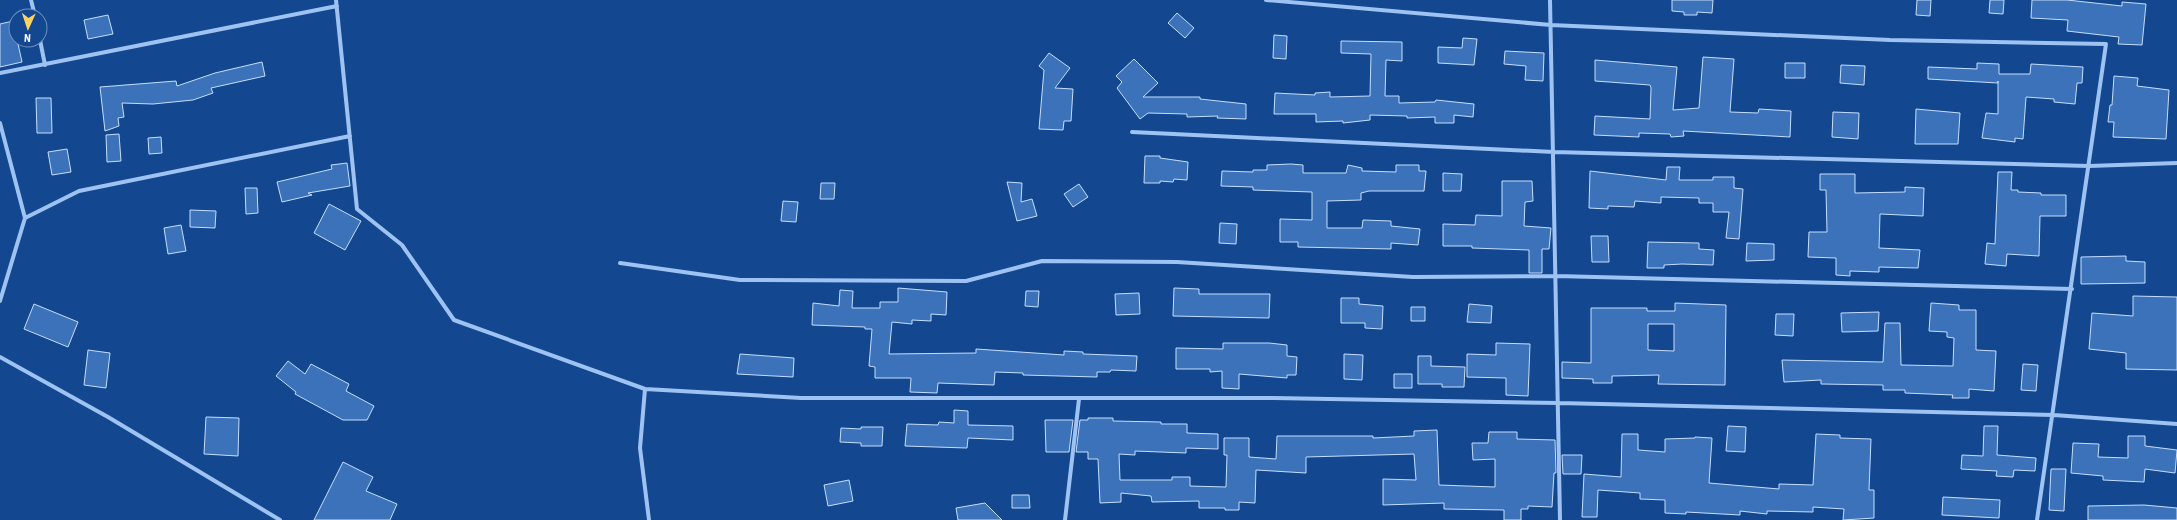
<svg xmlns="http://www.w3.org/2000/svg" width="2177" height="520" viewBox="0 0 2177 520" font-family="'Roboto Condensed',sans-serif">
	<rect width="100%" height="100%" fill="#134890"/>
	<path fill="#3b72b9" stroke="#c6defd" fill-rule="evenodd" d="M 1672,0 L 1713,0 L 1712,13 L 1697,12 L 1697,15 L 1684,15 L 1684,12 L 1672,11 Z
		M 1917,0 L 1931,0 L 1930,16 L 1916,15 Z
		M 1990,0 L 2004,0 L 2003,14 L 1989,13 Z
		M 2032,0 L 2067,0 L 2122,6 L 2122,2 L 2146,4 L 2142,45 L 2118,44 L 2119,37 L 2067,31 L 2068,20 L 2031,18 Z
		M 1177,13 L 1194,28 L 1185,38 L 1168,23 Z
		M 108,15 L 113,34 L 88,39 L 84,20 Z
		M 13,21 L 22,62 L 0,67 L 0,24 Z
		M 1274,35 L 1287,36 L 1286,59 L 1273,58 Z
		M 1463,38 L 1477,39 L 1474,65 L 1438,63 L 1438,47 L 1462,48 Z
		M 1341,41 L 1402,42 L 1402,61 L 1386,60 L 1385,96 L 1399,96 L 1399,103 L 1435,102 L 1436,100 L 1474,104 L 1473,117 L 1454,115 L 1454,123 L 1435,123 L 1435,117 L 1407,118 L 1407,116 L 1370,115 L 1370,120 L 1343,123 L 1343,121 L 1316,122 L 1316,114 L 1274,114 L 1275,93 L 1315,95 L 1315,93 L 1330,92 L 1330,97 L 1370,96 L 1371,54 L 1341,53 Z
		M 1505,51 L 1544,53 L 1543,81 L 1525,80 L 1526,66 L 1504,64 Z
		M 1049,53 L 1070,68 L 1055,88 L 1073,89 L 1071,121 L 1064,121 L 1063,130 L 1039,129 L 1044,70 L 1039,66 Z
		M 1703,57 L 1734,59 L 1730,112 L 1758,113 L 1759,109 L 1791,111 L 1790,137 L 1683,131 L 1684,136 L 1671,137 L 1670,134 L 1639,133 L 1639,137 L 1594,135 L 1595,116 L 1650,119 L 1651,88 L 1650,85 L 1595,81 L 1595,60 L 1677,67 L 1673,110 L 1699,108 Z
		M 1134,59 L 1158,83 L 1143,97 L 1200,97 L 1200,99 L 1246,104 L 1246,119 L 1217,118 L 1218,116 L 1187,117 L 1187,114 L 1148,113 L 1140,119 L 1117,88 L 1122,82 L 1116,76 Z
		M 262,62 L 265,76 L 211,88 L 213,93 L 193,100 L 153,104 L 122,103 L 124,117 L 118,118 L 119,126 L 105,131 L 100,87 L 176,81 L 177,86 L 215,73 Z
		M 1785,63 L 1805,63 L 1805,78 L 1785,78 Z
		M 1977,63 L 1999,64 L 1999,74 L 2030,74 L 2031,64 L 2083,67 L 2082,83 L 2077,83 L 2075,104 L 2054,102 L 2054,99 L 2026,97 L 2023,139 L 2015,138 L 2015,142 L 1982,138 L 1986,113 L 1998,114 L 1998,81 L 1998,83 L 1928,79 L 1928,67 L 1977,69 Z
		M 1841,65 L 1865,66 L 1864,85 L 1840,83 Z
		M 2114,76 L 2138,78 L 2137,86 L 2169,90 L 2166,139 L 2113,137 L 2114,122 L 2108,122 L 2110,105 L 2112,105 Z
		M 36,98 L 51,98 L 52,133 L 37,133 Z
		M 1916,109 L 1960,113 L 1958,144 L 1915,144 Z
		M 1833,112 L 1859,113 L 1858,139 L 1832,137 Z
		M 119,134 L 121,161 L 107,162 L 106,135 Z
		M 161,137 L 162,153 L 149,154 L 148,138 Z
		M 67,149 L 71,172 L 52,175 L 48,152 Z
		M 1145,156 L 1160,156 L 1160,158 L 1188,162 L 1187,180 L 1174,179 L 1173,182 L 1160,181 L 1160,183 L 1144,183 Z
		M 347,163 L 350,186 L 308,193 L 312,195 L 282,202 L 277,182 L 332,169 L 331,165 Z
		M 1291,164 L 1303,165 L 1303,173 L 1346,173 L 1348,165 L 1362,168 L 1362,171 L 1396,172 L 1396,165 L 1419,165 L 1419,171 L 1426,171 L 1424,191 L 1369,191 L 1361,193 L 1361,200 L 1327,201 L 1327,228 L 1362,228 L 1363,220 L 1391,221 L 1391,226 L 1420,229 L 1418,245 L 1391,243 L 1391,249 L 1298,247 L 1298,242 L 1280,242 L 1280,219 L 1312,220 L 1312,192 L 1253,190 L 1253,187 L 1221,186 L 1222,171 L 1253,172 L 1253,170 L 1267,170 L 1267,165 Z
		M 1667,167 L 1680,167 L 1679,180 L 1713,180 L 1713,177 L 1734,177 L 1734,188 L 1743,189 L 1739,239 L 1726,238 L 1729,212 L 1713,212 L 1713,203 L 1699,203 L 1699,198 L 1661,197 L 1661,203 L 1635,201 L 1634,207 L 1608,206 L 1608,209 L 1589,208 L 1590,171 L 1666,180 Z
		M 1998,172 L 2012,172 L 2011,190 L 2018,190 L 2018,192 L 2041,193 L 2041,195 L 2066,195 L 2066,216 L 2040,216 L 2039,256 L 2007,254 L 2006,266 L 1985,264 L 1987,243 L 1995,244 Z
		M 1443,173 L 1462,174 L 1461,191 L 1443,191 Z
		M 1820,174 L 1855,174 L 1855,193 L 1905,192 L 1905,187 L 1924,188 L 1923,216 L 1880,214 L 1879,248 L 1920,250 L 1918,268 L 1879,267 L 1879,272 L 1850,271 L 1850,276 L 1836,275 L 1836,258 L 1808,257 L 1809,232 L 1827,232 L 1826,190 L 1820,190 Z
		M 1502,181 L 1532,181 L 1533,201 L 1525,202 L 1524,226 L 1551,228 L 1549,249 L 1542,249 L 1542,273 L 1529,273 L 1529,250 L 1472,248 L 1472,246 L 1443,246 L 1443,224 L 1475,225 L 1476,215 L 1502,216 Z
		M 1007,182 L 1022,183 L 1021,202 L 1032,199 L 1037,216 L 1017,221 Z
		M 821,183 L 835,183 L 834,199 L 820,199 Z
		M 1079,184 L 1088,197 L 1073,207 L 1064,194 Z
		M 245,188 L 257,188 L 258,213 L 246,214 Z
		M 783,201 L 798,202 L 796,222 L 781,221 Z
		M 329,204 L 361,221 L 345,250 L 314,233 Z
		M 190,210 L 216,211 L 215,228 L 190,227 Z
		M 1220,223 L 1237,224 L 1236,244 L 1219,243 Z
		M 181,225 L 186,251 L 168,254 L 164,228 Z
		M 1591,236 L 1608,236 L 1609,262 L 1592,262 Z
		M 1648,242 L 1699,243 L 1699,249 L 1714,250 L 1713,265 L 1682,264 L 1664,265 L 1664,268 L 1647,268 Z
		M 1747,243 L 1774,244 L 1774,260 L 1746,261 Z
		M 2126,256 L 2126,261 L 2145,262 L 2145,283 L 2081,284 L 2081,257 Z
		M 898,288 L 947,292 L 946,315 L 931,314 L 931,321 L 912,320 L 912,324 L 892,322 L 889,354 L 976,353 L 976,349 L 1064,355 L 1064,351 L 1083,352 L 1083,354 L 1137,356 L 1136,371 L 1111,370 L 1110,372 L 1097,372 L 1097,377 L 1023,375 L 1023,373 L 995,372 L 994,385 L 938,383 L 937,393 L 910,392 L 911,378 L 875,378 L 875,367 L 869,366 L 872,329 L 865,329 L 865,327 L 812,325 L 813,303 L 839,306 L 840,290 L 853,291 L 852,308 L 880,308 L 880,302 L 898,302 Z
		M 1174,288 L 1199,289 L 1199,294 L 1270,294 L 1269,318 L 1173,316 Z
		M 1026,291 L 1039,291 L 1038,307 L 1025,306 Z
		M 1139,293 L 1140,314 L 1116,315 L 1115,294 Z
		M 2133,296 L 2177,297 L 2177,370 L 2126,369 L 2126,353 L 2089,349 L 2092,313 L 2133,316 Z
		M 1341,298 L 1359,298 L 1359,304 L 1383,306 L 1382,329 L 1365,328 L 1365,323 L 1341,323 Z
		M 1675,303 L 1726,305 L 1725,385 L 1658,384 L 1659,375 L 1612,376 L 1612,383 L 1593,383 L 1593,379 L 1562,378 L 1562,362 L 1591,363 L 1591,308 L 1647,308 L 1647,311 L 1675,311 ZM 1648,324 L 1674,324 L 1674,351 L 1648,350 Z
		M 1931,303 L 1959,305 L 1959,310 L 1976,310 L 1976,350 L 1996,351 L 1994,391 L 1969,389 L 1969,398 L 1952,398 L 1953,395 L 1905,393 L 1905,390 L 1883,390 L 1883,385 L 1821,384 L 1821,380 L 1784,382 L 1782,360 L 1883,362 L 1885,323 L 1900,323 L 1901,365 L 1953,366 L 1954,338 L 1947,337 L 1947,332 L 1929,331 Z
		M 34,304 L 78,322 L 68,347 L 24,329 Z
		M 1469,304 L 1492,306 L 1491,323 L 1467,322 Z
		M 1411,307 L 1425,307 L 1425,321 L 1411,321 Z
		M 1879,312 L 1878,331 L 1842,332 L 1841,313 Z
		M 1776,314 L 1794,314 L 1793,336 L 1775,335 Z
		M 1223,343 L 1269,343 L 1287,345 L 1287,356 L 1297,357 L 1296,375 L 1287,375 L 1287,378 L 1239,374 L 1239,389 L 1222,388 L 1222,371 L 1210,372 L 1210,369 L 1176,369 L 1176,348 L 1223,349 Z
		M 1496,343 L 1530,344 L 1528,396 L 1506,395 L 1506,378 L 1467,377 L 1467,354 L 1496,355 Z
		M 88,350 L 110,353 L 106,388 L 84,385 Z
		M 740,354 L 794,358 L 793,377 L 737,374 Z
		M 1344,354 L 1363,355 L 1362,380 L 1344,379 Z
		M 1418,356 L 1431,356 L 1431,366 L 1465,367 L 1464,387 L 1442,387 L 1442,384 L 1418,384 Z
		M 288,361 L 305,374 L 311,364 L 349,384 L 346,391 L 374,406 L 367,420 L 343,420 L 295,394 L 296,392 L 276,376 Z
		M 2023,364 L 2038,365 L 2036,391 L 2021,390 Z
		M 1394,374 L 1412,374 L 1412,388 L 1394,388 Z
		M 954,410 L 968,411 L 968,425 L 1013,426 L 1013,440 L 968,438 L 967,448 L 905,446 L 907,424 L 938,425 L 939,422 L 954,423 Z
		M 206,417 L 239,418 L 238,456 L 204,454 Z
		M 1088,418 L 1113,418 L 1113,421 L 1161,422 L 1161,424 L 1187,424 L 1187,433 L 1218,434 L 1218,449 L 1186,448 L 1186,453 L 1135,451 L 1135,455 L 1119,454 L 1120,480 L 1172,480 L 1172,477 L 1190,477 L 1190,486 L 1226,487 L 1227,455 L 1224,455 L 1224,438 L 1249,438 L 1249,457 L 1276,459 L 1277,436 L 1373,436 L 1373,438 L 1414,436 L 1414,431 L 1437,430 L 1439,485 L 1495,487 L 1495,459 L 1473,460 L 1472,443 L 1488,443 L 1489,432 L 1517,432 L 1517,439 L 1555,440 L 1556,473 L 1554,473 L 1552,507 L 1528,506 L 1528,509 L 1521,509 L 1521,520 L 1504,520 L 1504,510 L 1444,509 L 1444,503 L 1383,505 L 1383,479 L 1416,480 L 1414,454 L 1306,457 L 1306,473 L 1256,470 L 1255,503 L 1239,502 L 1239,510 L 1225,510 L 1225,508 L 1199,508 L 1199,501 L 1152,502 L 1151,496 L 1121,493 L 1121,502 L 1100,503 L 1098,459 L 1088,459 L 1088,452 L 1076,452 L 1080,420 L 1088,420 Z
		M 1045,420 L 1073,420 L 1069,452 L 1046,452 Z
		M 1728,426 L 1746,427 L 1745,452 L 1726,451 Z
		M 1984,426 L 1998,426 L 1997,455 L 2036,458 L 2035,471 L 2014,470 L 2013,477 L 1996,476 L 1997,471 L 1961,469 L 1962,455 L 1983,456 Z
		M 861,427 L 883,427 L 882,446 L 861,446 L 861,443 L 840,442 L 841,428 L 861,429 Z
		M 1622,434 L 1638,434 L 1638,450 L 1665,452 L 1665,439 L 1695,438 L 1695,437 L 1712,438 L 1709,483 L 1779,489 L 1779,484 L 1813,485 L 1816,434 L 1840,435 L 1840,438 L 1871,439 L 1869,490 L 1874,490 L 1874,518 L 1843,520 L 1844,509 L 1813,507 L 1813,512 L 1767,511 L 1767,514 L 1740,511 L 1740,515 L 1686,512 L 1686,514 L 1665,513 L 1665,500 L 1640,499 L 1640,493 L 1598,490 L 1597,517 L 1582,517 L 1584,474 L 1621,477 Z
		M 2128,436 L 2145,436 L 2145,446 L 2177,450 L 2175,473 L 2145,469 L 2144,482 L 2103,480 L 2103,476 L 2071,473 L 2073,443 L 2099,444 L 2098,457 L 2128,458 Z
		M 1562,455 L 1582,455 L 1581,474 L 1563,474 Z
		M 343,462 L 373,477 L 366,491 L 397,504 L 390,520 L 314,520 Z
		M 2051,469 L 2066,469 L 2064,511 L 2049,510 Z
		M 849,480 L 853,501 L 828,506 L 824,485 Z
		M 1012,495 L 1029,495 L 1030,508 L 1012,508 Z
		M 1943,497 L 2000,500 L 1999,518 L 1942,515 Z
		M 985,503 L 1002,520 L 958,520 L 956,508 Z
		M 2144,505 L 2177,508 L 2177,520 L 2088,520 L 2088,506 Z"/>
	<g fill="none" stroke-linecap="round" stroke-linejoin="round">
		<path stroke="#9ec3f2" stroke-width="4" d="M 31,0 L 35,16
			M 336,0 L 357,209 L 402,245 L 454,320 L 645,389 L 801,398 L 1274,398 L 1559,403 L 2054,415 L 2177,424
			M 1266,0 L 1551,25 L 1890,40 L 2106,44 L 2037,520
			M 1550,0 L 1560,520
			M 40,40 L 45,65
			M 0,73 L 337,6
			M 0,123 L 25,218
			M 1132,132 L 1554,152 L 2089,166 L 2177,163
			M 620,263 L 740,280 L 966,281 L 1042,261 L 1177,262 L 1413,277 L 1556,276 L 2072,289
			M 0,301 L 25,218 L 79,191 L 350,136
			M 0,357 L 108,417 L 280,520
			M 645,389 L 640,448 L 649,520
			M 1065,520 L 1079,399"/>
	</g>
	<g transform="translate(28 28) rotate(183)"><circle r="19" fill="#134890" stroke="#7191bc"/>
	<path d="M0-3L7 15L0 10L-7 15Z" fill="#ffd25f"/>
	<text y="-6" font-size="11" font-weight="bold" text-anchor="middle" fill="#ffffff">N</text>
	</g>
</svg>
